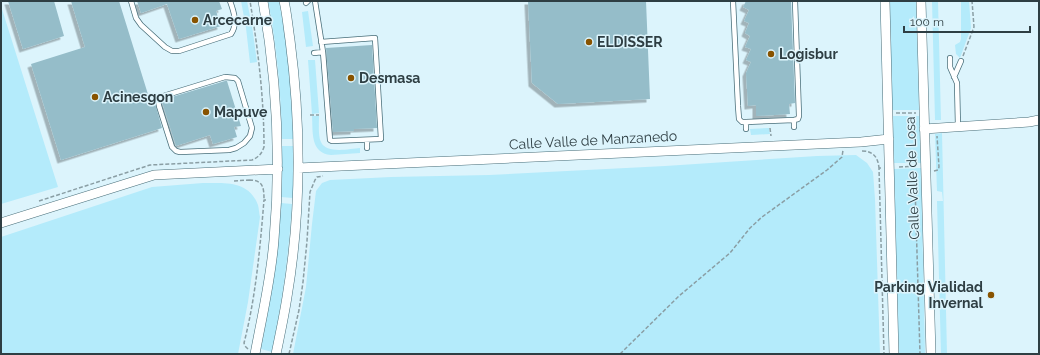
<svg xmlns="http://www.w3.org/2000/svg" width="1040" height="355" viewBox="0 0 1040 355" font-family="Raleway,sans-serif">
	<defs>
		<filter id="shadow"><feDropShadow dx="-3.5" dy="3.5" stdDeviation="0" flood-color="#0004"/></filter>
	</defs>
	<rect width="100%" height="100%" fill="#dcf4fc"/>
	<path fill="#b4ebfb" d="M 241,1 L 247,1 L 252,26 L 257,62 L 250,63 L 246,28 Z
		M 268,1 L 279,1 C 288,47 292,93 293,139 L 282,139 C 281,94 277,46 268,1 Z
		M 890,1 L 916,1 L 919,110 L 892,110 Z
		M 932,1 L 938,1 L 941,120 L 935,120 Z
		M 961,1 L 969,1 L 971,28 L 960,58 L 956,54 L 955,45 L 960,42 L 961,39 Z
		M 1,6 L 58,187 L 1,204 Z
		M 308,11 L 313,46 L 306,47 L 302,12 Z
		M 308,60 L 315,60 L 319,113 L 312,114 Z
		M 312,116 L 319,116 C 319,123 318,136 321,142 C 326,154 349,149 360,148 L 360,153 L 331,155 C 310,153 313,132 312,116 Z
		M 893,116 L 919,116 L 921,163 L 894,163 Z
		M 769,128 L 770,134 L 751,135 L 750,129 Z
		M 942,133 L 947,354 L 941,354 L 937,201 L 943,201 L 942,192 L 937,191 L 935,134 Z
		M 282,146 L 293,146 L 293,198 L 281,197 Z
		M 856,155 L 867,163 L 873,172 L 875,199 L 880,354 L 293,354 L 306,287 L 312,224 L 316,191 L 322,183 L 330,180 L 391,177 L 489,175 L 665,166 L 817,156 Z
		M 921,168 L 925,354 L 899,354 L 894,169 Z
		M 203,183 C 224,183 249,180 258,205 C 259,209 259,213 260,217 L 248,302 L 238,354 L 1,354 L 1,237 L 152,187 Z
		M 281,203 L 292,204 C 289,254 282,303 272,352 L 261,349 C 271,301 278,253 281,203 Z"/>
	<path fill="#95bdc9" filter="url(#shadow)" d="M 8,1 L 54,1 L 64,36 L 23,49 Z
		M 71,1 L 119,1 L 151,104 L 155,103 L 162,128 L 61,160 L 31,64 L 85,47 Z
		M 137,1 L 219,1 L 222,9 L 216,11 L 221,26 L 179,39 L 167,4 L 141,13 Z
		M 528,1 L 646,1 L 650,99 L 558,104 L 532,83 Z
		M 746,1 L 791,1 L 795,103 L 789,104 L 790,114 L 756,116 L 756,105 L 748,106 L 746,73 L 751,62 L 746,60 L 751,49 L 745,47 L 750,36 L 745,33 L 749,23 L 744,21 L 749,10 L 743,7 Z
		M 372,45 L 377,128 L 354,129 L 354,131 L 333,132 L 326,48 Z
		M 225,81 L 227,81 L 241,126 L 234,127 L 237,137 L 213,144 L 210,135 L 176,146 L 163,105 L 162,100 Z"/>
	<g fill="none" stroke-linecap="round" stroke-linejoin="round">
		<defs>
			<path id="service" d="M 131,1 L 136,18 L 141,25 L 165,47 L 172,51 L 179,51 L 231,34 C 238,24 234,12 230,1
				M 315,1 L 323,52 L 330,140 L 332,141 L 381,139 L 375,38 L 321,42
				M 733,1 L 738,106 L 739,119 L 742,122 L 746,122
				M 306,3 L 308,1
				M 314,53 L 323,52
				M 950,58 L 950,67 L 957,83 L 958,127
				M 225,77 L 235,78 L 238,81 L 252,128 L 250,136 L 244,143 L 236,148 L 229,150 L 180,152 L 176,151 L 172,147 L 159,106 L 158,100 L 160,97 Z
				M 954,77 L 961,61
				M 794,120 L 798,119 L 799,116 L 795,1
				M 746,129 L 746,122 L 794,120 L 794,127
				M 367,140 L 367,148"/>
			<path id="minor" d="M 885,1 L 894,354
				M 921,1 L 931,354
				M 924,129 L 1029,122 L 1039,120
				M 298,168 L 861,142 L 889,139
				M 1,223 L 154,175 L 278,169
				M 255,354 C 262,316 271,279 274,240 C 281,160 277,80 263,1
				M 276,354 C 280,335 284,316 287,297 C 301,214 301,124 290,40 C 288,27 287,14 284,1"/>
		</defs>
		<use href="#service" stroke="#486e79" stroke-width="6"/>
		<use href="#minor" stroke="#486e79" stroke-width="10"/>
		<path stroke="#8a9ea4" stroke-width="1.5" stroke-dasharray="4 2" stroke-linecap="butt" d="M 963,56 L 974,27 L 972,1
			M 896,113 L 916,113
			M 310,115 L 319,115
			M 770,128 L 771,136
			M 862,151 C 873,151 878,157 879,168
			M 899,167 L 917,166
			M 881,168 L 879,168 L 884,354
			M 934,171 L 938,170 L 939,167 L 937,136
			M 917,172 L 915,175 L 915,185 L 920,354
			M 249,180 C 263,180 264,187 264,200
			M 234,181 L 249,180
			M 39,201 L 150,165 L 252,160 C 259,157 262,153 264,147 C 264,98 258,49 250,1
			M 248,349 L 245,346 L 244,343 C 256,296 260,248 264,200 L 268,200
			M 289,354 L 299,310 L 303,282 L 307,241 L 310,192 L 315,180 L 317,177 L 323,176
			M 620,354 L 679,296 L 730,253 L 750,228 L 762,217 L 827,170 L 842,157 L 843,150"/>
		<use href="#service" stroke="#fff" stroke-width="4.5"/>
		<use href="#minor" stroke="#fff" stroke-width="9"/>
	</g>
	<g fill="#885300" stroke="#dcf4fc" stroke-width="1.5">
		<circle cx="195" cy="20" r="4"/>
		<circle cx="589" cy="42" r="4"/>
		<circle cx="771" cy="54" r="4"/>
		<circle cx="351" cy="78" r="4"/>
		<circle cx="95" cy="97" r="4"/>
		<circle cx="206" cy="112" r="4"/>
		<circle cx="991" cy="295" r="4"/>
	</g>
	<g text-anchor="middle" stroke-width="3" stroke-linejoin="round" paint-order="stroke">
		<g font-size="14" font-weight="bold" fill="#2e3e43" stroke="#dcf4fc" text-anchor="start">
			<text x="203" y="25">Arcecarne</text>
			<text x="597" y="47">ELDISSER</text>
			<text x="779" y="59">Logisbur</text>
			<text x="359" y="83">Desmasa</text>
			<text x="103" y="102">Acinesgon</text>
			<text x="214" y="117">Mapuve</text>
			<text x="983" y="292" text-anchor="end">Parking Vialidad<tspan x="983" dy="16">Invernal</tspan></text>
		</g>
		<g font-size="14" fill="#2e3e43" stroke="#dcf4fc">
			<text transform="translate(593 140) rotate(-3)" y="5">Calle Valle de Manzanedo</text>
			<text transform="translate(912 178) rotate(-92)" y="5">Calle Valle de Losa</text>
		</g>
	</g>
	<rect width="1040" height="355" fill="none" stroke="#2e3e43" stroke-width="4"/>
	<path d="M904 26v6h126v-6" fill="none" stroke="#2e3e43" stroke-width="2"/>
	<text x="910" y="26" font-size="12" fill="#2e3e43" stroke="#dcf4fc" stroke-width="3" paint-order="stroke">100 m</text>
</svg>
